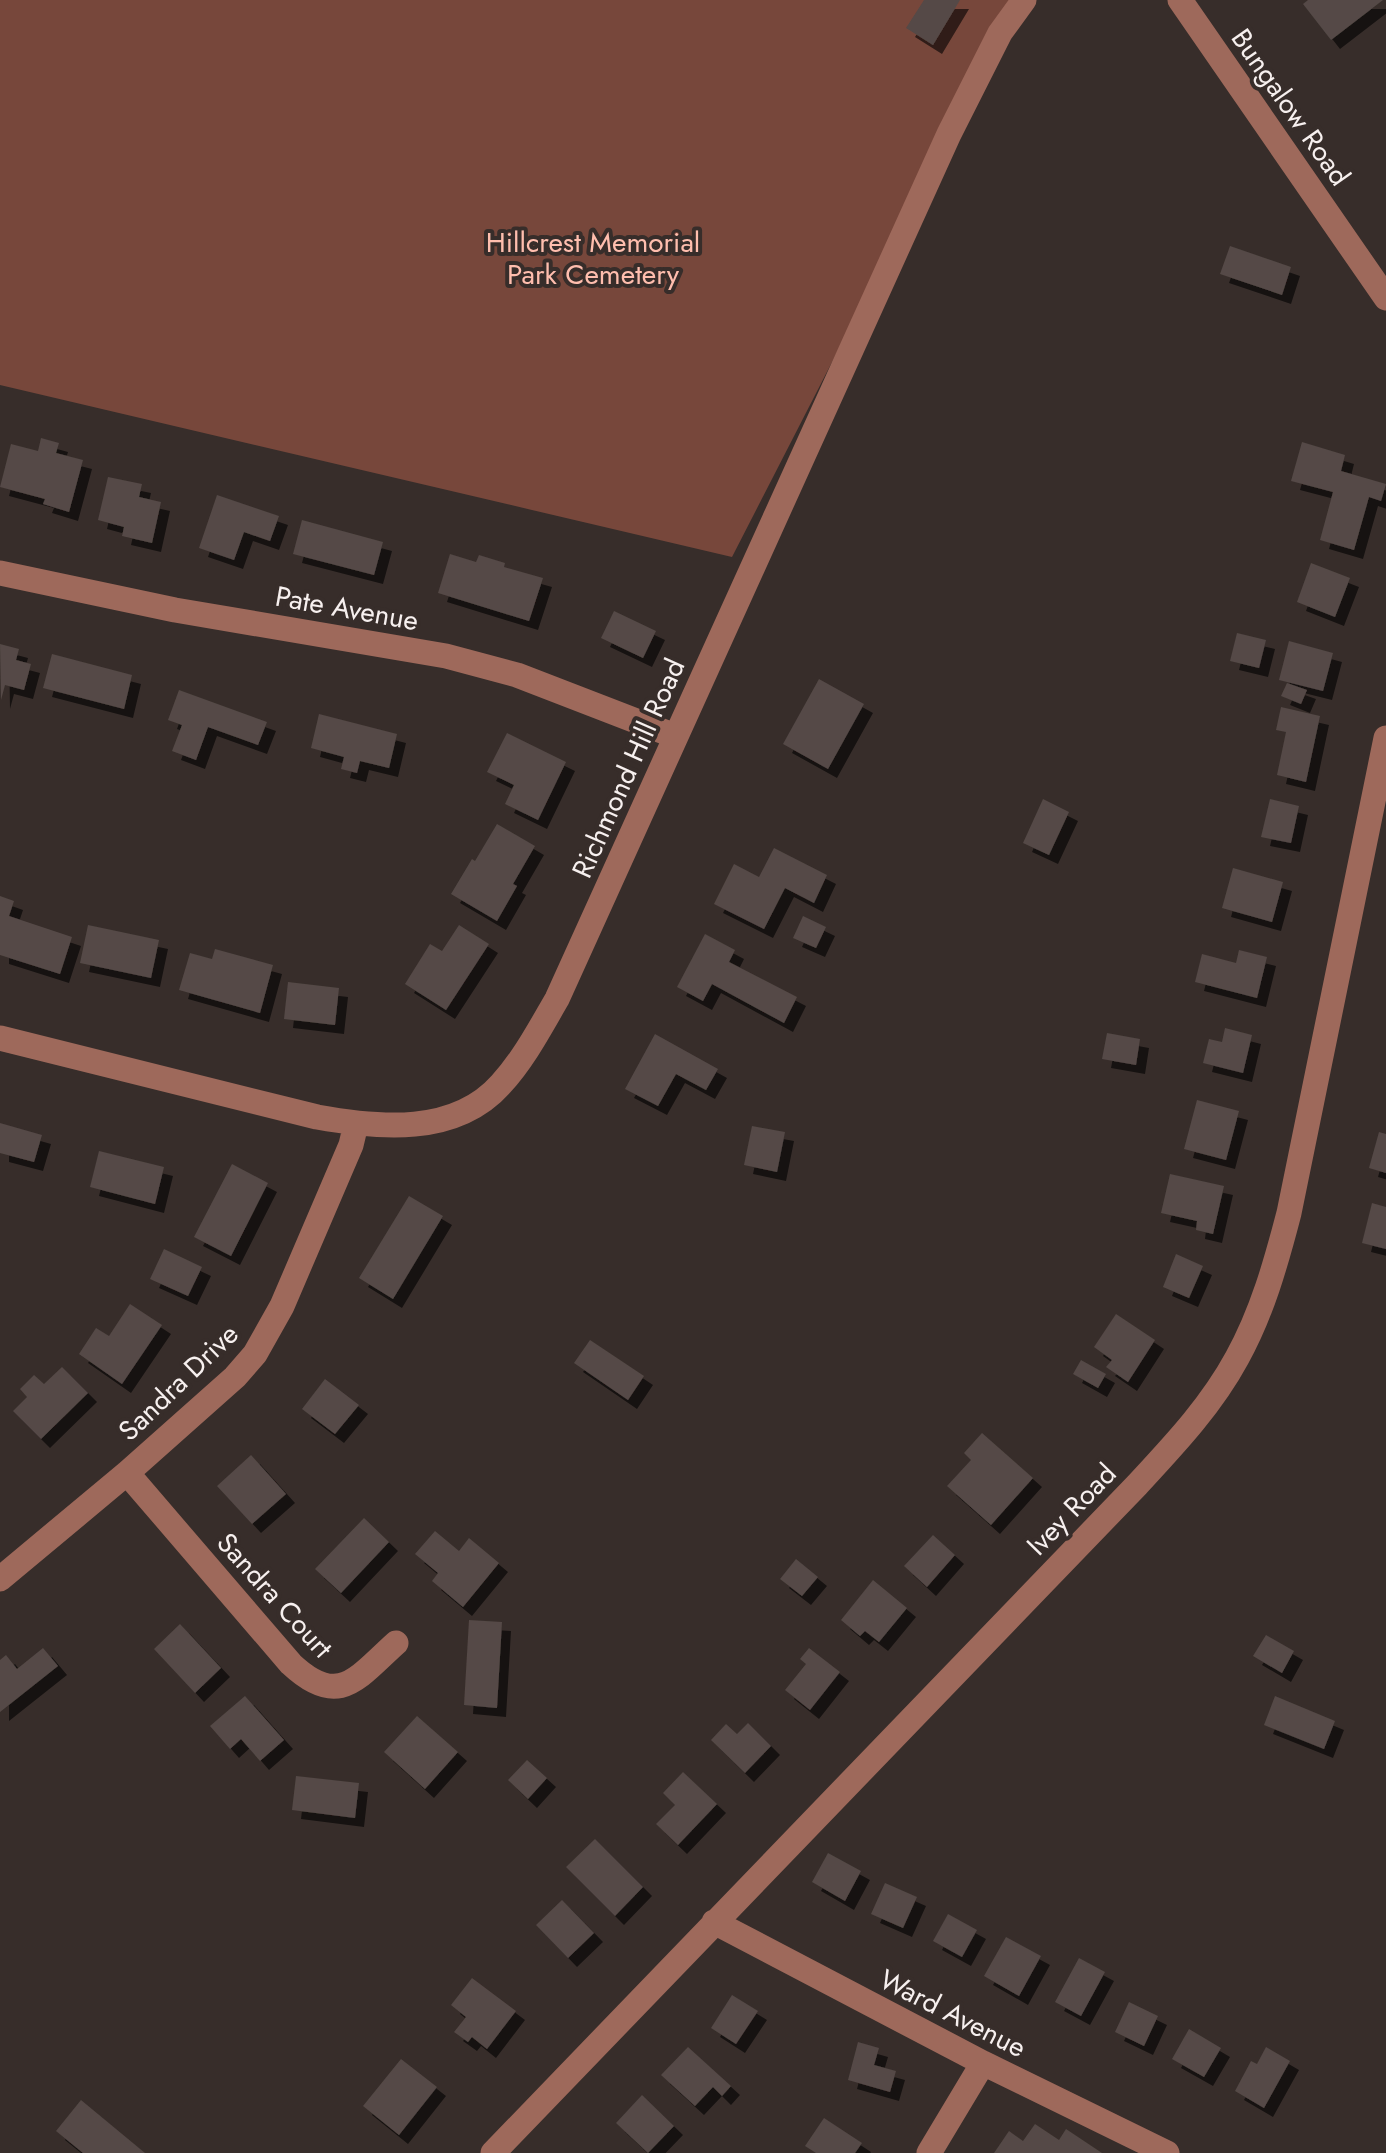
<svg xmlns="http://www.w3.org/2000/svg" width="1386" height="2153" viewBox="0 0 1386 2153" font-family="Jost,sans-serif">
	<defs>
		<filter id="shadow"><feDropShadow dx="9" dy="9" stdDeviation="0" flood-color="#0009"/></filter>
	</defs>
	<rect width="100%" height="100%" fill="#372d2a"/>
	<path fill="#77473b" d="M 0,0 L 1032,0 L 949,134 L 732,557 L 0,385 Z"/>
	<path fill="#544946" filter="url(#shadow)" d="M 924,0 L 960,0 L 933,45 L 906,28 Z
		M 1308,0 L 1383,0 L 1331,40 L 1303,4 Z
		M 1230,246 L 1291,267 L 1282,295 L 1220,274 Z
		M 41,438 L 59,443 L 56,453 L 83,460 L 69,512 L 43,504 L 45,499 L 0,487 L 11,444 L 38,451 Z
		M 1302,442 L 1345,455 L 1341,471 L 1386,484 L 1381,501 L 1369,497 L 1354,550 L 1320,540 L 1333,492 L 1291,481 Z
		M 108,477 L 142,484 L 139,497 L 161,502 L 152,543 L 122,536 L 124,527 L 98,520 Z
		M 217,495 L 279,516 L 270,541 L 244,532 L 234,560 L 199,548 Z
		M 302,520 L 383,542 L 374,575 L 293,554 Z
		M 450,554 L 476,562 L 479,555 L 505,563 L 504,567 L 543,578 L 529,621 L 438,593 Z
		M 1311,563 L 1350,578 L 1335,617 L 1297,602 Z
		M 614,611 L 656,631 L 643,658 L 601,638 Z
		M 1237,633 L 1266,640 L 1259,668 L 1230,661 Z
		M 1289,641 L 1333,653 L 1323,691 L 1279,680 Z
		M 0,644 L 19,649 L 16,660 L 31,664 L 24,690 L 5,685 L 1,700 Z
		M 52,654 L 132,675 L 124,709 L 43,688 Z
		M 819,679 L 864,704 L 828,769 L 783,744 Z
		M 1287,683 L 1307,690 L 1301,704 L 1281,696 Z
		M 179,690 L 267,722 L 258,745 L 208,727 L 196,760 L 172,751 L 182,725 L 168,720 Z
		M 1281,707 L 1320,716 L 1306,782 L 1277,775 L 1286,732 L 1276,730 Z
		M 319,714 L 397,734 L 389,768 L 360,761 L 357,773 L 341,769 L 344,757 L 311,748 Z
		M 507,733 L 566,762 L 538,820 L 505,804 L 514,785 L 487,772 Z
		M 1043,799 L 1069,812 L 1049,855 L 1023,843 Z
		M 1270,799 L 1299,806 L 1291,843 L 1261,837 Z
		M 497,824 L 535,846 L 513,884 L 517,886 L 497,921 L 451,894 L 472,859 L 475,861 Z
		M 774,848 L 827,875 L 814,903 L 785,888 L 764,929 L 714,904 L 734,864 L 759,877 Z
		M 1233,868 L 1283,882 L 1272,922 L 1222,908 Z
		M 0,896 L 14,901 L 9,916 L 72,937 L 60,974 L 0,955 Z
		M 803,916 L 826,927 L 816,948 L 793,938 Z
		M 88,925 L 159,940 L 151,978 L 80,963 Z
		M 459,925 L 489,944 L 446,1010 L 405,984 L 430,944 L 442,951 Z
		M 705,934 L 735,950 L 729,962 L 797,997 L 784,1023 L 712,984 L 703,1001 L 677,987 Z
		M 215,949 L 273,965 L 260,1013 L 179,990 L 190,953 L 212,959 Z
		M 1239,950 L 1267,957 L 1257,998 L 1195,982 L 1202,954 L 1236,963 Z
		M 288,982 L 339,988 L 335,1025 L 284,1019 Z
		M 1225,1028 L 1252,1035 L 1243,1073 L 1203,1063 L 1209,1039 L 1222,1042 Z
		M 1107,1033 L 1140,1039 L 1136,1065 L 1102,1059 Z
		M 655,1034 L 718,1069 L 706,1090 L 676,1074 L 658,1106 L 625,1089 Z
		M 1197,1100 L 1239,1111 L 1226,1160 L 1184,1149 Z
		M 0,1123 L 42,1135 L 34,1162 L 0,1153 Z
		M 752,1126 L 785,1132 L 777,1172 L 744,1165 Z
		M 1379,1132 L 1386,1134 L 1386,1173 L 1369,1168 Z
		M 99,1151 L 164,1167 L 155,1204 L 90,1187 Z
		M 232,1164 L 268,1183 L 231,1256 L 194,1237 Z
		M 1170,1174 L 1224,1186 L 1213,1234 L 1196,1230 L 1197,1221 L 1161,1213 Z
		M 409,1196 L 443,1216 L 393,1299 L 359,1278 Z
		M 1372,1203 L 1386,1207 L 1386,1249 L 1362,1243 Z
		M 164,1249 L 202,1267 L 188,1296 L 150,1279 Z
		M 1176,1254 L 1203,1266 L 1189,1298 L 1163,1287 Z
		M 130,1304 L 162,1325 L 122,1384 L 79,1354 L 96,1328 L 109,1336 Z
		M 1116,1314 L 1155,1340 L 1128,1382 L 1106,1367 L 1112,1360 L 1094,1347 Z
		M 590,1340 L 644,1376 L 628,1400 L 574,1363 Z
		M 1081,1360 L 1106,1374 L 1098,1388 L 1073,1374 Z
		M 62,1367 L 88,1393 L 41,1439 L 13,1411 L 27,1397 L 20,1389 L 34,1375 L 44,1384 Z
		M 325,1379 L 359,1405 L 335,1434 L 302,1409 Z
		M 982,1433 L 1033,1478 L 991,1525 L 947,1486 L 971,1460 L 964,1453 Z
		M 251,1455 L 286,1494 L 252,1524 L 217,1486 Z
		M 364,1518 L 389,1542 L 341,1593 L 315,1569 Z
		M 435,1531 L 459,1551 L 469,1538 L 499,1563 L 463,1607 L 432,1581 L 438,1573 L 415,1554 Z
		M 933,1535 L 955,1555 L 927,1587 L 904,1566 Z
		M 796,1559 L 818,1577 L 802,1596 L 780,1579 Z
		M 873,1580 L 907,1608 L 879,1642 L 865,1631 L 860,1636 L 841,1620 Z
		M 469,1620 L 502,1622 L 497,1708 L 464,1705 Z
		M 180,1624 L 221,1668 L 195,1693 L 154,1649 Z
		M 1266,1635 L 1294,1651 L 1282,1673 L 1253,1656 Z
		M 43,1648 L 58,1666 L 0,1712 L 0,1660 L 6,1655 L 17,1669 Z
		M 809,1648 L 840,1672 L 810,1710 L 785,1690 L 806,1664 L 800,1659 Z
		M 245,1696 L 284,1740 L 260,1761 L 241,1739 L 230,1749 L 210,1726 Z
		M 1275,1696 L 1335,1721 L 1324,1749 L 1264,1725 Z
		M 417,1716 L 458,1752 L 425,1789 L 384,1752 Z
		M 748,1723 L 771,1746 L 745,1773 L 711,1740 L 726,1724 L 737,1734 Z
		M 527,1760 L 547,1778 L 528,1799 L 508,1780 Z
		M 683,1772 L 717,1804 L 678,1845 L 656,1824 L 675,1805 L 663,1793 Z
		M 296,1776 L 359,1783 L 355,1818 L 292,1810 Z
		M 595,1839 L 643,1887 L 615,1916 L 566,1867 Z
		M 828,1853 L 861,1871 L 845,1901 L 812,1882 Z
		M 885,1883 L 917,1897 L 903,1928 L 871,1914 Z
		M 562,1900 L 594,1933 L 568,1958 L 536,1925 Z
		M 948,1914 L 977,1930 L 962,1957 L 933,1941 Z
		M 1006,1937 L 1041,1956 L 1019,1996 L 984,1976 Z
		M 1079,1958 L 1105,1972 L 1081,2016 L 1055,2002 Z
		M 472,1978 L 516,2011 L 487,2049 L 472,2037 L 468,2042 L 454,2032 L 466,2017 L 451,2005 Z
		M 732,1995 L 758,2011 L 736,2044 L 711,2028 Z
		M 1129,2002 L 1158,2016 L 1144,2046 L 1115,2032 Z
		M 1189,2029 L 1221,2048 L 1204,2077 L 1172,2059 Z
		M 858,2042 L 879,2048 L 874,2065 L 896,2071 L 890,2092 L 848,2080 Z
		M 688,2047 L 731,2086 L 722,2096 L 713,2087 L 695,2106 L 661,2075 Z
		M 1266,2047 L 1290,2061 L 1264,2108 L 1235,2091 L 1251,2061 L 1257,2064 Z
		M 401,2059 L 437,2087 L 399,2135 L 363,2106 Z
		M 642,2095 L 674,2126 L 648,2153 L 616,2123 Z
		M 81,2100 L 145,2153 L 83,2153 L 56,2131 Z
		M 824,2118 L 862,2143 L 855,2153 L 816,2153 L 805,2146 Z
		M 1035,2124 L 1059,2140 L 1066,2129 L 1102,2153 L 994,2153 L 1009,2131 L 1023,2141 Z"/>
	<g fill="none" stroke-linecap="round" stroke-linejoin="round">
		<path stroke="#9e695b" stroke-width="25" d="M 1180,0 L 1386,298
			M 0,573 L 175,610 L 446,656 L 517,675 L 675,736
			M 0,1038 L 317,1117 C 378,1128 455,1136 501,1084 C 524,1059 540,1028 557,999 L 949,134 L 1000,33 L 1024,0
			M 127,1473 L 291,1664 C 339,1709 357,1678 396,1643
			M 0,1579 L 127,1473 L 235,1377 L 255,1354 L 282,1306 L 351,1145 L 356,1124
			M 714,1922 L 983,2063 L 1167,2153
			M 493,2153 L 1137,1485 C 1174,1445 1211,1406 1237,1358 C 1262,1313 1276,1263 1289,1213 L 1386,738
			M 929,2153 L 983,2063"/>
	</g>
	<g text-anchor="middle" stroke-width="8" stroke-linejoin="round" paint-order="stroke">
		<g font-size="28" fill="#f7f0ef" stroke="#372d2a">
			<text transform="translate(1291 107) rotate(55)" y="10">Bungalow Road</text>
			<text transform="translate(347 608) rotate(10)" y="10">Pate Avenue</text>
			<text transform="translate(628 768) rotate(-66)" y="10">Richmond Hill Road</text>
			<text transform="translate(178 1382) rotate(-44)" y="10">Sandra Drive</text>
			<text transform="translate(1071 1509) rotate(-46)" y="10">Ivey Road</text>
			<text transform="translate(275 1595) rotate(48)" y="10">Sandra Court</text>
			<text transform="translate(953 2013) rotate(27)" y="10">Ward Avenue</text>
		</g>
		<g font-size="28" fill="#ffbeae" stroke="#372d2a">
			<text x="593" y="252">Hillcrest Memorial<tspan x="593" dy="32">Park Cemetery</tspan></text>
		</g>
	</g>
</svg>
